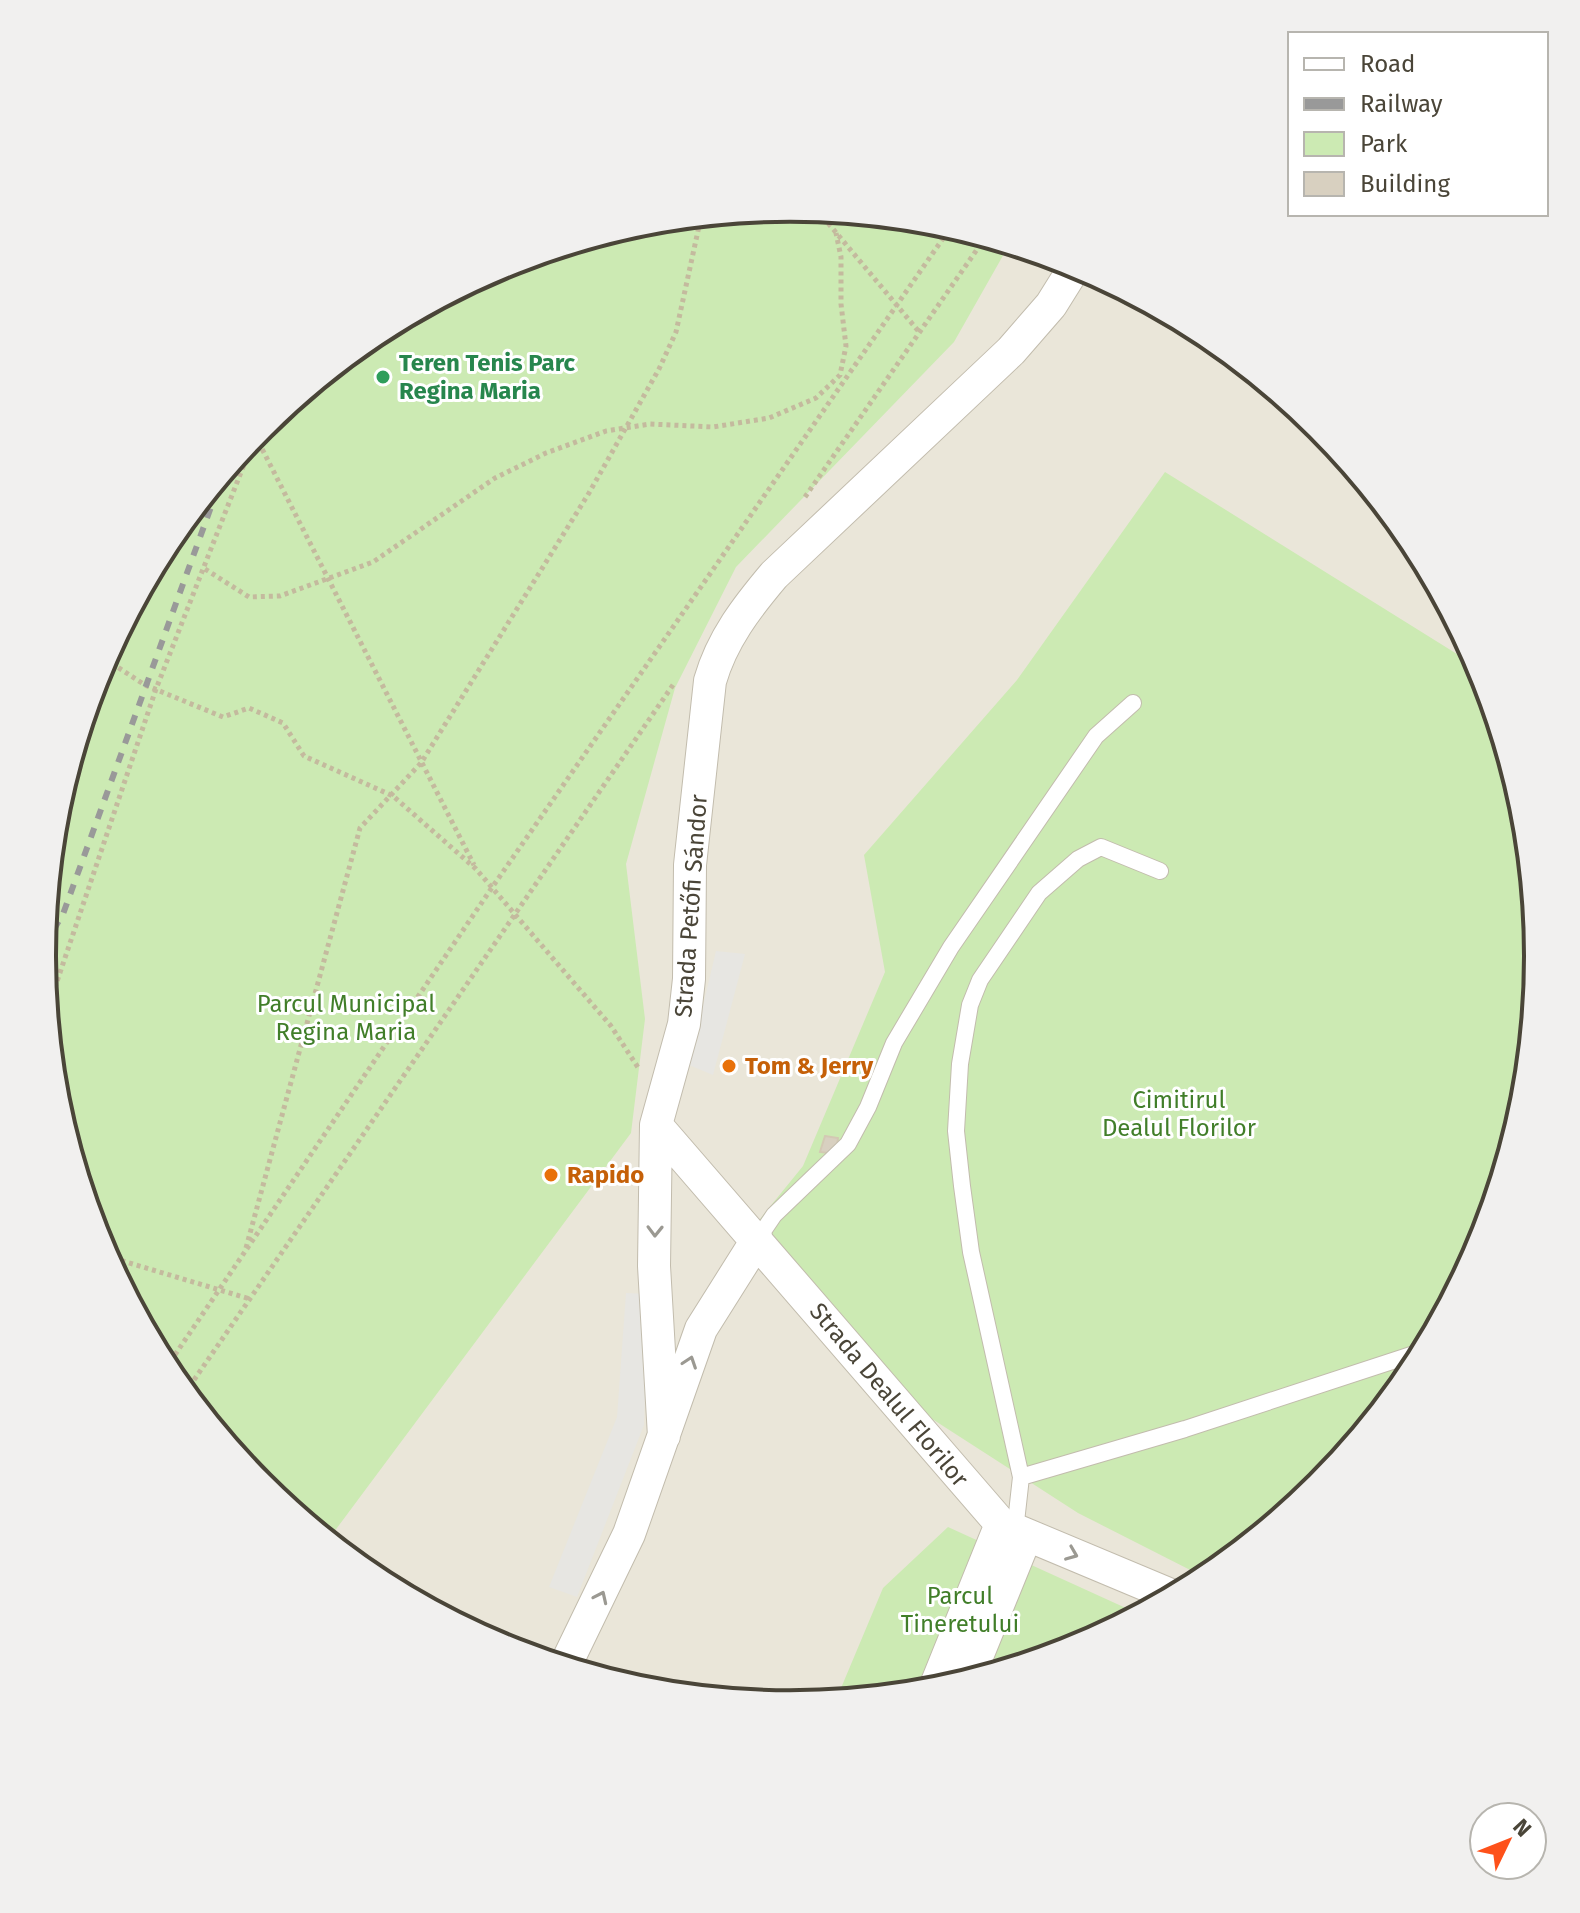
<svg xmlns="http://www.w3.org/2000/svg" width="1580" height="1913" viewBox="0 0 1580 1913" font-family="'Fira Sans',sans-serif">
	<rect width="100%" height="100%" fill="#f6f3eb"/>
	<path fill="#eae6d9" d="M44 956a746 746 0 1 1 1492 0a746 746 0 1 1-1492 0Z"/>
	<path fill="#cceab3" d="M 790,209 L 936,223 L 1009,245 L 954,342 L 736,567 L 675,688 L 626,864 L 645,1019 L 631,1133 L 328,1540 L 261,1485 L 168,1372 L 99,1242 L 56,1102 L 42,956 L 56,810 L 99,670 L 168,541 L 261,427 L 375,334 L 504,265 L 645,223 Z
		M 1165,472 L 1481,669 L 1524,811 L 1538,957 L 1524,1103 L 1481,1243 L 1412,1372 L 1319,1486 L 1206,1578 L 1078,1513 L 926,1415 L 756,1224 L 803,1166 L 885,972 L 864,855 L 1017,680 Z
		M 948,1527 L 1139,1614 L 1076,1648 L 935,1690 L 836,1700 L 883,1588 Z"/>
	<path fill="#e7e6e2" d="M 716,951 L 745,954 L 713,1075 L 689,1065 Z
		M 626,1293 L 648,1294 L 644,1425 L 577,1597 L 549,1587 L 617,1417 Z"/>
	<path fill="#d8d0c0" stroke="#d3c9b3" stroke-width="2" d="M 825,1136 L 838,1138 L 836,1154 L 820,1152 Z"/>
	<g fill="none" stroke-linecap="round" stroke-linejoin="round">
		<defs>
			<path id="lane" d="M 757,1240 L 774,1215 L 848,1144 L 868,1107 L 894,1043 L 951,947 L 1096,736 L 1133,703
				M 1021,1477 L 1185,1429 L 1423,1351
				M 1015,1531 L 1021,1477 L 971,1252 L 962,1186 L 956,1131 L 960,1064 L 970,1005 L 980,980 L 1039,893 L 1078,859 L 1101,847 L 1160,871"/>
			<path id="street" d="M 656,1125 L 1001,1524 L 1173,1596
				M 664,1436 L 654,1266 L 656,1125 L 684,1024 L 689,979 L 690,865 L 710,681 C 722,639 747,607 774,575 L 1011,351 L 1051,305 L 1076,265
				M 565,1666 L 629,1534 L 701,1329 L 757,1240
				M 967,1681 L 1026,1536
				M 934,1690 L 1001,1524"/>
		</defs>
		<use href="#lane" stroke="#c2bcad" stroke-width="18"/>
		<use href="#street" stroke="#c2bcad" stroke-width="34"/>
		<path stroke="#c4ba9e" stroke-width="5" stroke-dasharray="4 4" stroke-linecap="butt" d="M 818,211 L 920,333
			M 255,435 L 474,865
			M 805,497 L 985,238
			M 205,569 L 249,597 L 280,596 L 373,562 L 495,478 L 546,453 L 606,431 L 650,424 L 713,427 L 769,418 L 816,398 L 840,375 L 846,346 L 841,304 L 841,257 L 836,233
			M 105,659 L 145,685 L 223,717 L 249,708 L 283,723 L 304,756 L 393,796 L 476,869 L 611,1026 L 639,1069
			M 47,1011 L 156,689 L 256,434
			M 246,1248 L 360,828 L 421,763 L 589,493 L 659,369 L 676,332 L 701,217
			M 106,1256 L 250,1299
			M 166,1368 L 491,889 L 951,227
			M 185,1393 L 675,682"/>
		<use href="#lane" stroke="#fff" stroke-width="16"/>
		<use href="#street" stroke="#fff" stroke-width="32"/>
		<path stroke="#999" stroke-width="6" stroke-dasharray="10 10" stroke-linecap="butt" d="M 43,947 L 63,914 L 223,474"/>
	</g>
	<defs><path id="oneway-chevron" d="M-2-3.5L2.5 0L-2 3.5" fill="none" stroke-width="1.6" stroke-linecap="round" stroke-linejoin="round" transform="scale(2)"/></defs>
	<g stroke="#9b9992">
		<use href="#oneway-chevron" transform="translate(655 1231) rotate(91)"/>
		<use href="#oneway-chevron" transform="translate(690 1362) rotate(-71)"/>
		<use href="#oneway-chevron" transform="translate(1072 1554) rotate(22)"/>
		<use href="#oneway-chevron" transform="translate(601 1597) rotate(-65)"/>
	</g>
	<circle fill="#2e9e5b" stroke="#fff" stroke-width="3" cx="383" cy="377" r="8"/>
	<g fill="#e8710a" stroke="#fff" stroke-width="3">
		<circle cx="729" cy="1066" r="8"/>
		<circle cx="551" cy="1175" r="8"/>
	</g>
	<g text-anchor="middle" stroke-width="6" stroke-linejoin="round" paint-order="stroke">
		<g font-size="24" font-weight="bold" fill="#27864d" stroke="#fff" text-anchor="start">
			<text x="399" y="371">Teren Tenis Parc<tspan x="399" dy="28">Regina Maria</tspan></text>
		</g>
		<g font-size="24" fill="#4a4538" stroke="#fff">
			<text transform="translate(691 906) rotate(-86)" y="8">Strada Petőfi Sándor</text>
			<text transform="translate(889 1395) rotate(50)" y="8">Strada Dealul Florilor</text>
		</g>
		<g font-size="24" fill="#417e29" stroke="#fff">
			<text x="346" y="1012">Parcul Municipal<tspan x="346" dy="28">Regina Maria</tspan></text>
			<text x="1179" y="1108">Cimitirul<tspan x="1179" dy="28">Dealul Florilor</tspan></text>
			<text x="960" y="1604">Parcul<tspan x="960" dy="28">Tineretului</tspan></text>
		</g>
		<g font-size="24" font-weight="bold" fill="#c56008" stroke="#fff" text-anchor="start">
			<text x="745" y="1074">Tom &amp; Jerry</text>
			<text x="567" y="1183">Rapido</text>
		</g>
	</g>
	<path d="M0 0H1580V1913H0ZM56 956a734 734 0 1 1 1468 0a734 734 0 1 1-1468 0Z" fill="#f1f0ef" fill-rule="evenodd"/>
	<path fill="none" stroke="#4a4538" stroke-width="4" d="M56 956a734 734 0 1 1 1468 0a734 734 0 1 1-1468 0Z"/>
	<rect x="1288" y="32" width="260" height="184" fill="#ffffff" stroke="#b7b5af" stroke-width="2"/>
	<rect x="1304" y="58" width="40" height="12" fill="#ffffff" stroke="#b7b5af" stroke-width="2"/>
	<text x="1360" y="72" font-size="24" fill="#4a4538">Road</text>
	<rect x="1304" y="98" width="40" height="12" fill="#999999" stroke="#b7b5af" stroke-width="2"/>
	<text x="1360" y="112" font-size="24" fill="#4a4538">Railway</text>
	<rect x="1304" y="132" width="40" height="24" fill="#cceab3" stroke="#b7b5af" stroke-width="2"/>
	<text x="1360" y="152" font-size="24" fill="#4a4538">Park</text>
	<rect x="1304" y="172" width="40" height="24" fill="#d8d0c0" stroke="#b7b5af" stroke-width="2"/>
	<text x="1360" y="192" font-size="24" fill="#4a4538">Building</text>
	<g transform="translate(1508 1841) rotate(47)"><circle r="38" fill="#ffffff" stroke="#b7b5af" stroke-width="2"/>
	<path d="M0-6L14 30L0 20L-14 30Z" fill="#fe511a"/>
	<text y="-12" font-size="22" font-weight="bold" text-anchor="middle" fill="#4a4538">N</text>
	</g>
</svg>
